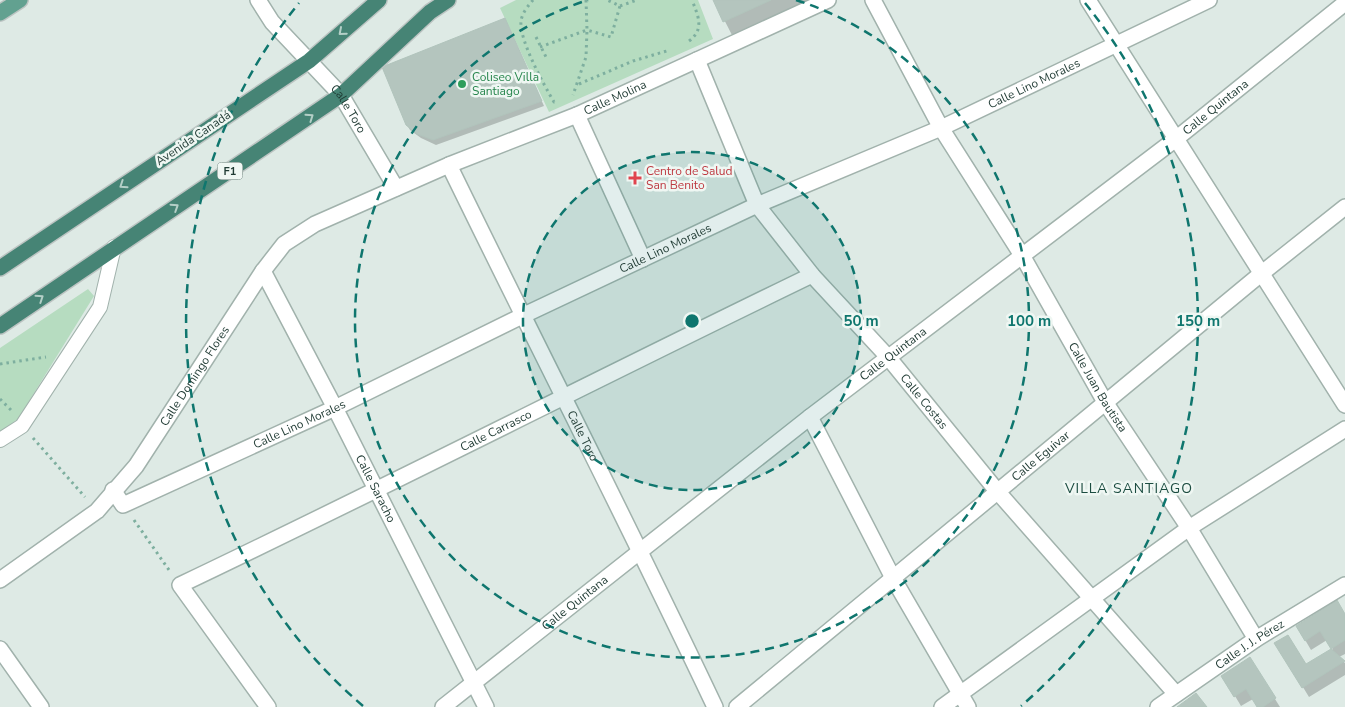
<svg xmlns="http://www.w3.org/2000/svg" width="1345" height="707" viewBox="0 0 1345 707" font-family="'Nunito Sans',sans-serif">
	<rect width="100%" height="100%" fill="#deeae5"/>
	<path fill="#b6dcc0" d="M 516,0 L 698,0 L 713,39 L 549,112 L 500,8 Z
		M 88,289 L 94,296 L 18,419 L 0,432 L 0,348 Z"/>
	<path fill="#0003" d="M 714,0 L 811,0 L 733,37 Z
		M 507,24 L 544,106 L 436,145 L 421,138 L 410,130 L 407,125 Z
		M 1345,616 L 1345,654 L 1339,657 L 1345,663 L 1345,675 L 1309,697 L 1276,643 L 1306,666 L 1333,649 L 1327,640 L 1311,650 L 1297,626 Z
		M 1250,659 L 1280,707 L 1258,707 L 1253,699 L 1241,706 L 1229,686 Z"/>
	<path fill="#b4c5be" stroke="#b1c4bc" d="M 713,0 L 771,0 L 723,22 Z
		M 505,18 L 542,101 L 433,140 L 417,134 L 406,125 L 382,67 Z
		M 1337,600 L 1345,614 L 1345,640 L 1331,649 L 1320,631 L 1305,641 L 1296,626 Z
		M 1288,635 L 1306,664 L 1331,649 L 1345,661 L 1302,688 L 1274,643 Z
		M 1250,657 L 1276,698 L 1263,707 L 1257,707 L 1246,689 L 1234,697 L 1221,676 Z
		M 1196,693 L 1207,707 L 1177,707 Z"/>
	<g fill="none" stroke-linecap="round" stroke-linejoin="round">
		<defs>
			<path id="service" d="M 0,440 L 22,426 L 100,307 L 114,247"/>
			<g id="minor">
				<path id="s1" d="M 258,0 L 272,22 L 341,95 L 396,188"/>
				<path id="s2" d="M 873,0 L 941,128 L 1023,257 L 1105,402 L 1189,528 L 1256,639"/>
				<path d="M 1088,0 L 1345,405"/>
				<path id="s3" d="M 697,60 L 757,205 L 812,275 L 888,357 L 997,491 L 1176,694"/>
				<path d="M 577,115 L 643,259"/>
				<path id="s4" d="M 449,165 C 537,346 629,525 715,707"/>
				<path id="s5" d="M 263,271 L 335,408 L 486,707"/>
				<path d="M 810,417 L 893,578 L 968,707"/>
				<path id="s6" d="M 113,490 L 123,505 L 335,408 L 522,316 L 757,205 L 941,128 L 1209,0"/>
				<path id="s7" d="M 0,580 L 97,511 L 136,466 L 263,271 L 284,244 L 315,224 L 449,165 L 577,115 L 828,0"/>
				<path d="M 0,649 L 41,707"/>
				<path id="s8" d="M 268,707 L 180,585 C 392,484 601,377 812,275"/>
				<path id="s9" d="M 443,707 L 810,417 L 1177,138 L 1345,3"/>
				<path id="s10" d="M 737,707 L 1262,273 L 1345,207"/>
				<path d="M 942,707 L 1189,528 L 1345,429"/>
				<path id="s11" d="M 1158,707 L 1256,639 L 1345,585"/>
			</g>
			<path id="primary" d="M 0,13 L 20,0"/>
			<path id="trunk" d="M 0,268 L 309,61 L 379,0
				M 0,326 L 341,95 L 430,12 L 448,0"/>
		</defs>
		<use href="#service" stroke="#a1b2ac" stroke-width="16"/>
		<use href="#minor" stroke="#a1b2ac" stroke-width="18"/>
		<use href="#primary" stroke="#bcc4c2" stroke-width="18"/>
		<use href="#trunk" stroke="#bcc4c2" stroke-width="18"/>
		<path stroke="#7eaf9f" stroke-width="3" stroke-dasharray="2.5 4" stroke-linecap="butt" d="M 533,0 C 528,6 522,13 521,21 C 519,40 544,85 554,102 L 556,101
			M 586,0 L 587,30 L 611,37 L 620,6 L 607,0
			M 620,6 L 637,0
			M 536,37 L 546,57
			M 689,41 C 705,29 698,16 692,0
			M 540,47 L 587,30 L 586,57 L 573,95
			M 579,84 L 633,61 L 670,50
			M 0,364 L 46,357
			M 0,399 L 11,410
			M 33,438 L 85,497
			M 134,520 L 169,570"/>
		<use href="#service" stroke="#fff" stroke-width="14"/>
		<use href="#minor" stroke="#fff" stroke-width="15"/>
		<use href="#primary" stroke="#62a190" stroke-width="15"/>
		<use href="#trunk" stroke="#468475" stroke-width="15"/>
	</g>
	<defs><path id="oneway-chevron" d="M-2-3.5L2.5 0L-2 3.5" fill="none" stroke-width="1.6" stroke-linecap="round" stroke-linejoin="round" transform="scale(1.25)"/></defs>
	<g stroke="#b4cfc7">
		<use href="#oneway-chevron" transform="translate(342 32) rotate(139)"/>
		<use href="#oneway-chevron" transform="translate(310 117) rotate(-35)"/>
		<use href="#oneway-chevron" transform="translate(123 185) rotate(146)"/>
		<use href="#oneway-chevron" transform="translate(175 207) rotate(-33)"/>
		<use href="#oneway-chevron" transform="translate(40 298) rotate(-34)"/>
	</g>
	<circle cx="692" cy="321" r="169" fill="#0f766e" fill-opacity=".12"/>
	<g fill="none" stroke="#0f766e" stroke-width="2.5" stroke-dasharray="9 6">
		<circle cx="692" cy="321" r="169"/>
		<path d="M796 0A337 337 0 1 1 588 0"/>
		<path d="M363 706A506 506 0 0 1 299 3M1085 3A506 506 0 0 1 1021 706"/>
	</g>
	<circle fill="#2e9e5b" stroke="#eff7f3" stroke-width="2" cx="462" cy="84" r="5"/>
	<path fill="#e0444e" stroke="#eff7f3" stroke-width="2" d="M632.5 170.5h5v5h5v5h-5v5h-5v-5h-5v-5h5z"/>
	<g text-anchor="middle" stroke-width="5" stroke-linejoin="round" paint-order="stroke">
		<rect fill="#eff7f3" stroke="#5d736d" stroke-width="1" x="217.5" y="162.5" width="25" height="17" rx="4"/>
		<g font-size="11" font-weight="bold" fill="#1f3a33">
			<text x="230" y="175">F1</text>
		</g>
		<g font-size="12" fill="#27864d" stroke="#eff7f3" text-anchor="start">
			<text x="472" y="81">Coliseo Villa<tspan x="472" dy="14">Santiago</tspan></text>
		</g>
		<g font-size="12" fill="#1f3a33" stroke="#eff7f3">
			<text dy="4" stroke="none"><textPath href="#s6" startOffset="1022">Calle Lino Morales</textPath></text>
			<text dy="4" stroke="none"><textPath href="#s7" startOffset="808">Calle Molina</textPath></text>
			<text dy="4" stroke="none"><textPath href="#s9" startOffset="978">Calle Quintana</textPath></text>
			<text dy="4" stroke="none"><textPath href="#s1" startOffset="142">Calle Toro</textPath></text>
			<text transform="translate(193 138) rotate(-34)" y="4">Avenida Canadá</text>
			<text dy="4" stroke="none"><textPath href="#s6" startOffset="618">Calle Lino Morales</textPath></text>
			<text dy="4" stroke="none"><textPath href="#s9" startOffset="572">Calle Quintana</textPath></text>
			<text dy="4" stroke="none"><textPath href="#s7" startOffset="286">Calle Domingo Flores</textPath></text>
			<text dy="4" stroke="none"><textPath href="#s2" startOffset="448">Calle Juan Bautista</textPath></text>
			<text dy="4" stroke="none"><textPath href="#s3" startOffset="415">Calle Costas</textPath></text>
			<text dy="4" stroke="none"><textPath href="#s6" startOffset="212">Calle Lino Morales</textPath></text>
			<text dy="4" stroke="none"><textPath href="#s8" startOffset="502">Calle Carrasco</textPath></text>
			<text dy="4" stroke="none"><textPath href="#s4" startOffset="302">Calle Toro</textPath></text>
			<text dy="4" stroke="none"><textPath href="#s10" startOffset="394">Calle Eguivar</textPath></text>
			<text dy="4" stroke="none"><textPath href="#s5" startOffset="245">Calle Saracho</textPath></text>
			<text dy="4" stroke="none"><textPath href="#s9" startOffset="168">Calle Quintana</textPath></text>
			<text dy="4" stroke="none"><textPath href="#s11" startOffset="111">Calle J. J. Pérez</textPath></text>
		</g>
		<g font-size="12" fill="#be3a42" stroke="#eff7f3" text-anchor="start">
			<text x="646" y="175">Centro de Salud<tspan x="646" dy="14">San Benito</tspan></text>
		</g>
		<g font-size="14" letter-spacing="1" fill="#1b4c40" stroke="#eff7f3">
			<text x="1129" y="493">VILLA SANTIAGO</text>
		</g>
	</g>
	<circle cx="692" cy="321" r="8" fill="#0f766e" stroke="#eff7f3" stroke-width="2.5"/>
	<g font-size="15" text-anchor="middle" font-weight="bold" fill="#0f766e" stroke="#eff7f3" stroke-width="5" stroke-linejoin="round" paint-order="stroke">
		<text x="861" y="326">50 m</text>
		<text x="1029" y="326">100 m</text>
		<text x="1198" y="326">150 m</text>
	</g>
</svg>
